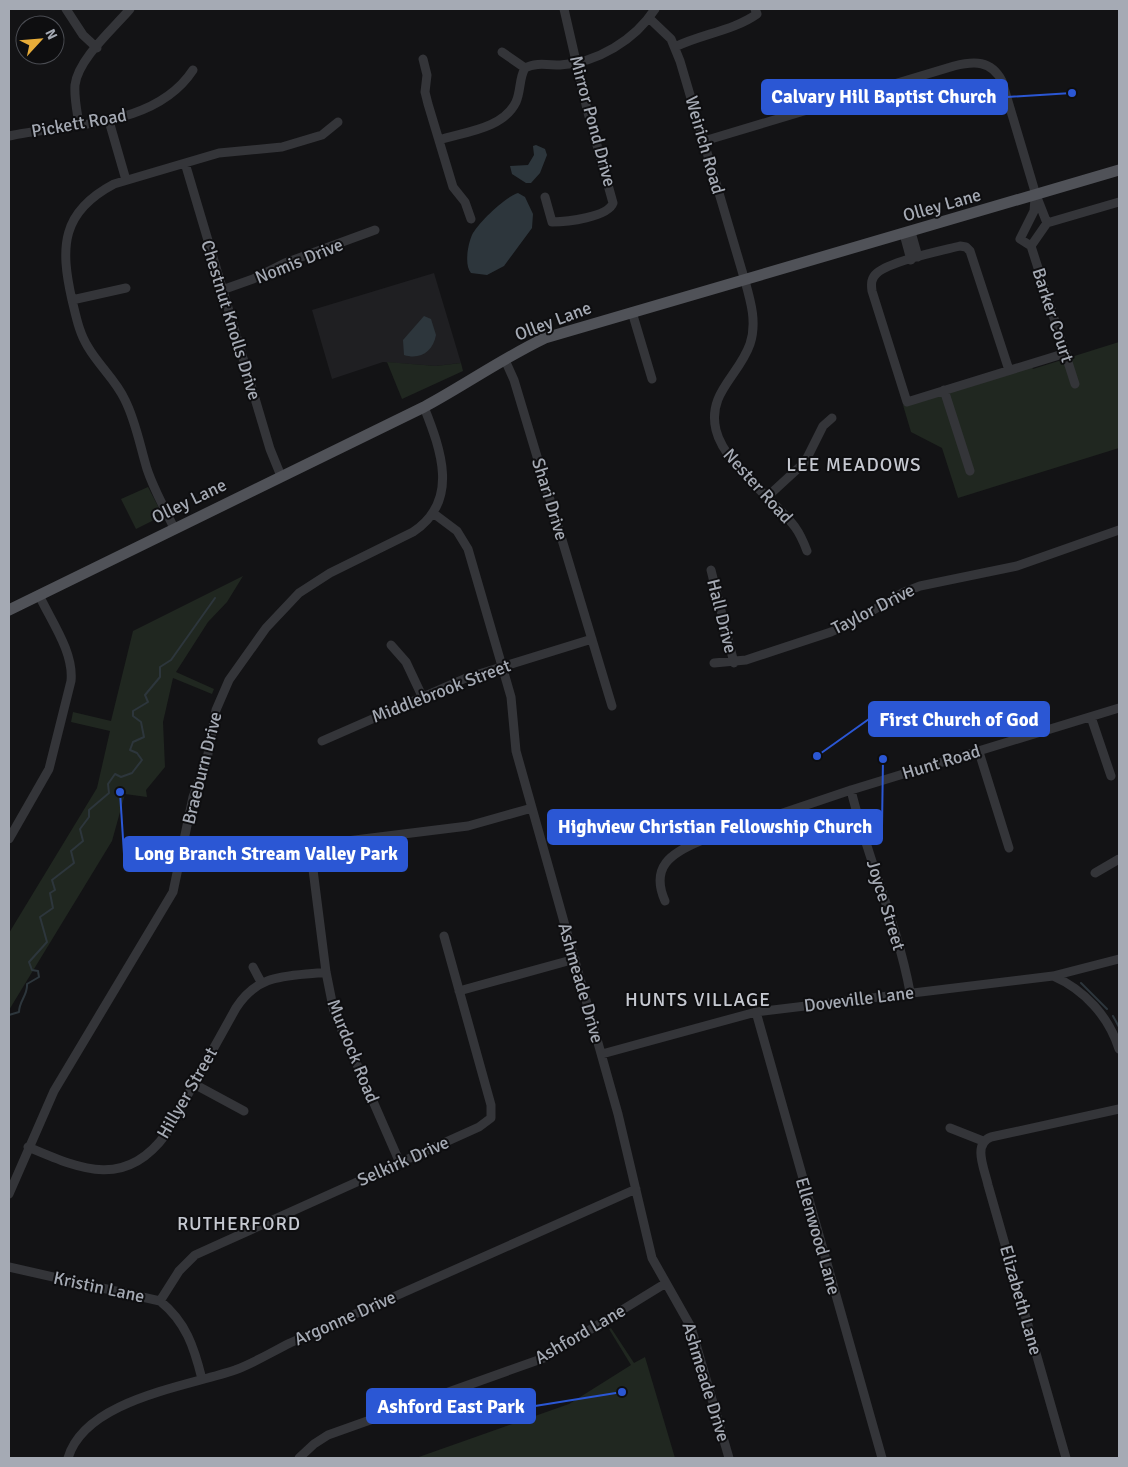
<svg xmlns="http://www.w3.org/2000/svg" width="1128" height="1467" viewBox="0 0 1128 1467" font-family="Signika,sans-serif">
	<rect width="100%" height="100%" fill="#131315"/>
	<path fill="#1f1f22" d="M 434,273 L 461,363 L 436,366 L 383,362 L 332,379 L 312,310 Z"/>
	<path fill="#202720" d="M 1119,342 L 1119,448 L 958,498 L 942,448 L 911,432 L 903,405 L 1031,364 L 1033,369 Z
		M 387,362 L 436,366 L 461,363 L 463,371 L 402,399 Z
		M 148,487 L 159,508 L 159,514 L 154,520 L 136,529 L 121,499 Z
		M 243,576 L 227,602 L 208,622 L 176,672 L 214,689 L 212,694 L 173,678 L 163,722 L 165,767 L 146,790 L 147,797 L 125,794 L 112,841 L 9,1010 L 9,933 L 97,788 L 110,731 L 71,722 L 73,712 L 111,721 L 133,631 Z
		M 611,1328 L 634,1363 L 645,1357 L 675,1458 L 416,1458 L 569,1404 L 631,1365 L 609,1329 Z"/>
	<path fill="#2d363c" d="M 536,145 L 545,149 L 547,155 L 540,173 L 531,183 L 526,183 L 512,174 L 510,166 L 528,165 L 534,155 L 533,146 Z
		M 518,193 L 525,197 L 533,214 L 532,228 L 504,266 L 487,275 L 471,273 C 464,265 468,244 472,235 C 478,223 505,197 518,193 Z
		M 424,316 L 431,319 L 436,335 C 433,352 420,360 404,355 L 403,340 Z"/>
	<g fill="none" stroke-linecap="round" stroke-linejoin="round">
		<path stroke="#2d363c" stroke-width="2" d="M 1081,983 L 1107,1009
			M 9,1015 L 19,1012 C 19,1001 28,995 27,984 L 39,977 L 38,971 L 32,970 L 29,962 L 47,942 L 40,917 L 53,908 L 50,893 L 55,890 L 52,880 L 74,863 L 71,851 L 83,841 L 80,829 L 89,817 L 89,810 L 109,793 L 108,784 L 115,774 L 121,777 L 132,773 L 142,760 L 137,753 L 130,750 L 133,742 L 144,737 L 141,722 L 133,716 L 133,711 L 148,702 L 145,695 L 160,677 L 160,667 L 171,660 L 215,598
			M 1113,1016 L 1119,1027"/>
		<path stroke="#343539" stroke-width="9" d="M 66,9 L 83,35 L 97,48
			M 649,18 L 671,39 L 680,61 L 745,281 C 751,302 757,323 750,344 C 739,376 707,393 716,430 C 724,464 774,499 795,527 C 800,534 804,543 807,551
			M 675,47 C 701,34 733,31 757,14 L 755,9
			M 502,52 L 525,68
			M 423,59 L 427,75 L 425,92 L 428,104 L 453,187 L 465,202 L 471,219
			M 525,68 C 535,62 549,65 560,65 C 597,63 635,40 655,9
			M 109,121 L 126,180
			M 79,124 C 77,111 74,98 75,85 C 78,59 114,28 130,9
			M 9,136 C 70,123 155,128 193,70
			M 439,140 C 464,132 503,129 516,102 C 521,91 519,78 525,68
			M 704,141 L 954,66 C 974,61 991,60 1002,81 L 1036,195 L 1047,223
			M 185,163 L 270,449 L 281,476
			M 545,197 L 552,222 C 567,222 608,217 613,203 L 587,109 L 564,9
			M 1035,198 L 1034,211 L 1020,239 L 1031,246 L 1075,384
			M 911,232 L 918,257
			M 904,234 L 911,260
			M 1031,246 L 1047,223 L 1119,202
			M 222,290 L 253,279 L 285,263 L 375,230
			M 72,300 L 126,288
			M 632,312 L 652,379
			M 505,360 L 514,380 L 612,706
			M 1009,370 L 970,251 L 966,247 L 960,246 C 940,251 891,261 877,273 C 871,278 871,284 872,291 L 907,402 L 1066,353
			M 944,390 L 970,471
			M 767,497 L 805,462 L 823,426 L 832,418
			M 433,513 L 457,531 L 468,549 L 511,697 L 516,751 L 618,1114 L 652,1258 L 691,1327 L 729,1458
			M 174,528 C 165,509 154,490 147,469 C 140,446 136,422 125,400 C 116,380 99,366 88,347 C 79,333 76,316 72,300 C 60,247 61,212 114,184 L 219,153 L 282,147 L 322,135 L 338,122
			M 711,570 L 734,663
			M 391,645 L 406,662 L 422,696
			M 714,663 L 746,660 L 831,632 L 855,621 L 902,593 L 920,586 L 1017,566 L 1119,530
			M 1091,717 L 1111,776
			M 322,741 L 466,678 L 592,639
			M 979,752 L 1009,848
			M 851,790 C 867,858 897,922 910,992
			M 9,839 L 49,769 L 71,681 C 74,652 51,621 39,595
			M 184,844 L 229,852 L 258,852 L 468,826 L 532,808
			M 310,846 L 326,972 L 334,1012 L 400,1163
			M 1095,873 L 1119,859
			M 665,901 C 650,867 671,853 700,841 L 851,790 L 1119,708
			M 253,967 L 261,982
			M 1053,976 C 1085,990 1109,1017 1119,1049
			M 459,991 L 575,959
			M 756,1012 L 882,1458
			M 602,1054 L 756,1012 L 1053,976 L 1119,959
			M 194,1084 L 244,1111
			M 950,1128 L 983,1141
			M 28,1147 C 80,1169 125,1190 166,1134 L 236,1008 C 259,972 288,977 326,972
			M 9,1194 L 54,1091 L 173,892 L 193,797 L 207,759 L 216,710 L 229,680 L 266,628 L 299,593 L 330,573 L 413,532 C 460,501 441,450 424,407
			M 9,1267 L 160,1301 C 186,1322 194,1347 202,1379
			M 160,1301 L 179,1271 L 195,1255 L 479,1127 L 491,1118 L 491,1105 L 444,936
			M 68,1458 C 85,1400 185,1387 235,1370 C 254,1363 272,1352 290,1343 L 636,1189
			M 299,1458 L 314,1444 L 328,1435 L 544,1358 L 666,1283
			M 1066,1458 L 988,1185 C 985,1170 972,1144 991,1137 L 1119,1109"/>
		<path stroke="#505258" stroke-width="11" d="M 9,610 L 424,407 C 465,385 503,358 545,338 L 1119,170"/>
	</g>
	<g text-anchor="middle" stroke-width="4" stroke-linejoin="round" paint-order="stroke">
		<g font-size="18" fill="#a5aab4" stroke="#0e0e10">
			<text transform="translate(593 121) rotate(75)" y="6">Mirror Pond Drive</text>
			<text transform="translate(79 123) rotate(-10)" y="6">Pickett Road</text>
			<text transform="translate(705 145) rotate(74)" y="6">Weirich Road</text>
			<text transform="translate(942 205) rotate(-16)" y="6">Olley Lane</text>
			<text transform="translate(299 261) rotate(-22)" y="6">Nomis Drive</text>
			<text transform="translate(1053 315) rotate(72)" y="6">Barker Court</text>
			<text transform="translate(231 320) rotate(73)" y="6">Chestnut Knolls Drive</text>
			<text transform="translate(553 321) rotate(-21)" y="6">Olley Lane</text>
			<text transform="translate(758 486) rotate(48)" y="6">Nester Road</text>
			<text transform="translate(550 499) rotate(73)" y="6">Shari Drive</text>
			<text transform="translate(189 501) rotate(-26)" y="6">Olley Lane</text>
			<text transform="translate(873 609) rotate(-27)" y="6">Taylor Drive</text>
			<text transform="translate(722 616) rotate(76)" y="6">Hall Drive</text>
			<text transform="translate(441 691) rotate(-21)" y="6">Middlebrook Street</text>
			<text transform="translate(941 762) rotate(-17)" y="6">Hunt Road</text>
			<text transform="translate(202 768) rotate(-76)" y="6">Braeburn Drive</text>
			<text transform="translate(886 905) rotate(73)" y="6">Joyce Street</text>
			<text transform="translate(581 983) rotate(74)" y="6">Ashmeade Drive</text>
			<text transform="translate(859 999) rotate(-7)" y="6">Doveville Lane</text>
			<text transform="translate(353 1051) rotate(68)" y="6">Murdock Road</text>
			<text transform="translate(187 1093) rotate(-60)" y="6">Hillyer Street</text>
			<text transform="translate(403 1161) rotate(-24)" y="6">Selkirk Drive</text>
			<text transform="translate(818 1236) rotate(74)" y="6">Ellenwood Lane</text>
			<text transform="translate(99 1287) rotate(12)" y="6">Kristin Lane</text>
			<text transform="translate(1021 1300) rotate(74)" y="6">Elizabeth Lane</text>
			<text transform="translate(345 1318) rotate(-24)" y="6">Argonne Drive</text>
			<text transform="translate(580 1334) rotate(-30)" y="6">Ashford Lane</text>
			<text transform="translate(706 1382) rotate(73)" y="6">Ashmeade Drive</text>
		</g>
		<g font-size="19" letter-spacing="1" fill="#c6c9d1" stroke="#0e0e10">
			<text x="854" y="471">LEE MEADOWS</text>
			<text x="698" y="1006">HUNTS VILLAGE</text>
			<text x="239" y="1230">RUTHERFORD</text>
		</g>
	</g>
	<path fill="none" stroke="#2b57d4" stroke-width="2" d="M1072 93L1007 97M817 756L869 719M883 759L882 827M120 792L124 854M622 1392L535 1406"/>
	<g fill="#2b57d4" stroke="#0e0e10" stroke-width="2">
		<circle cx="1072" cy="93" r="5"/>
		<circle cx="817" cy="756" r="5"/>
		<circle cx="883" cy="759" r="5"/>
		<circle cx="120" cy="792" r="5"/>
		<circle cx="622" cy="1392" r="5"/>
	</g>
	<g fill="#2b57d4" stroke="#2b57d4" stroke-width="2">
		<rect x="762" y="80" width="245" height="34" rx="5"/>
		<rect x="869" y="702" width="180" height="34" rx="5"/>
		<rect x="548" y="810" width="334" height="34" rx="5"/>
		<rect x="124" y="837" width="283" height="34" rx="5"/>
		<rect x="367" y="1389" width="168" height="34" rx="5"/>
	</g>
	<g font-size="19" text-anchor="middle" font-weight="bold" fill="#fff">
		<text x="884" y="103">Calvary Hill Baptist Church</text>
		<text x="959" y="726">First Church of God</text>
		<text x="715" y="833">Highview Christian Fellowship Church</text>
		<text x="266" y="860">Long Branch Stream Valley Park</text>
		<text x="451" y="1413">Ashford East Park</text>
	</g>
	<rect width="1128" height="1467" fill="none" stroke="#a5aab4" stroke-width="20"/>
	<g transform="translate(40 40) rotate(64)"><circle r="24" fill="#0e0e10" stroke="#4a4c52"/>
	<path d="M0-4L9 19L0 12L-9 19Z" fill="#e7ac39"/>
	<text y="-8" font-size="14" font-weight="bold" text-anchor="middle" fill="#a5aab4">N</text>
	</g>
</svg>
